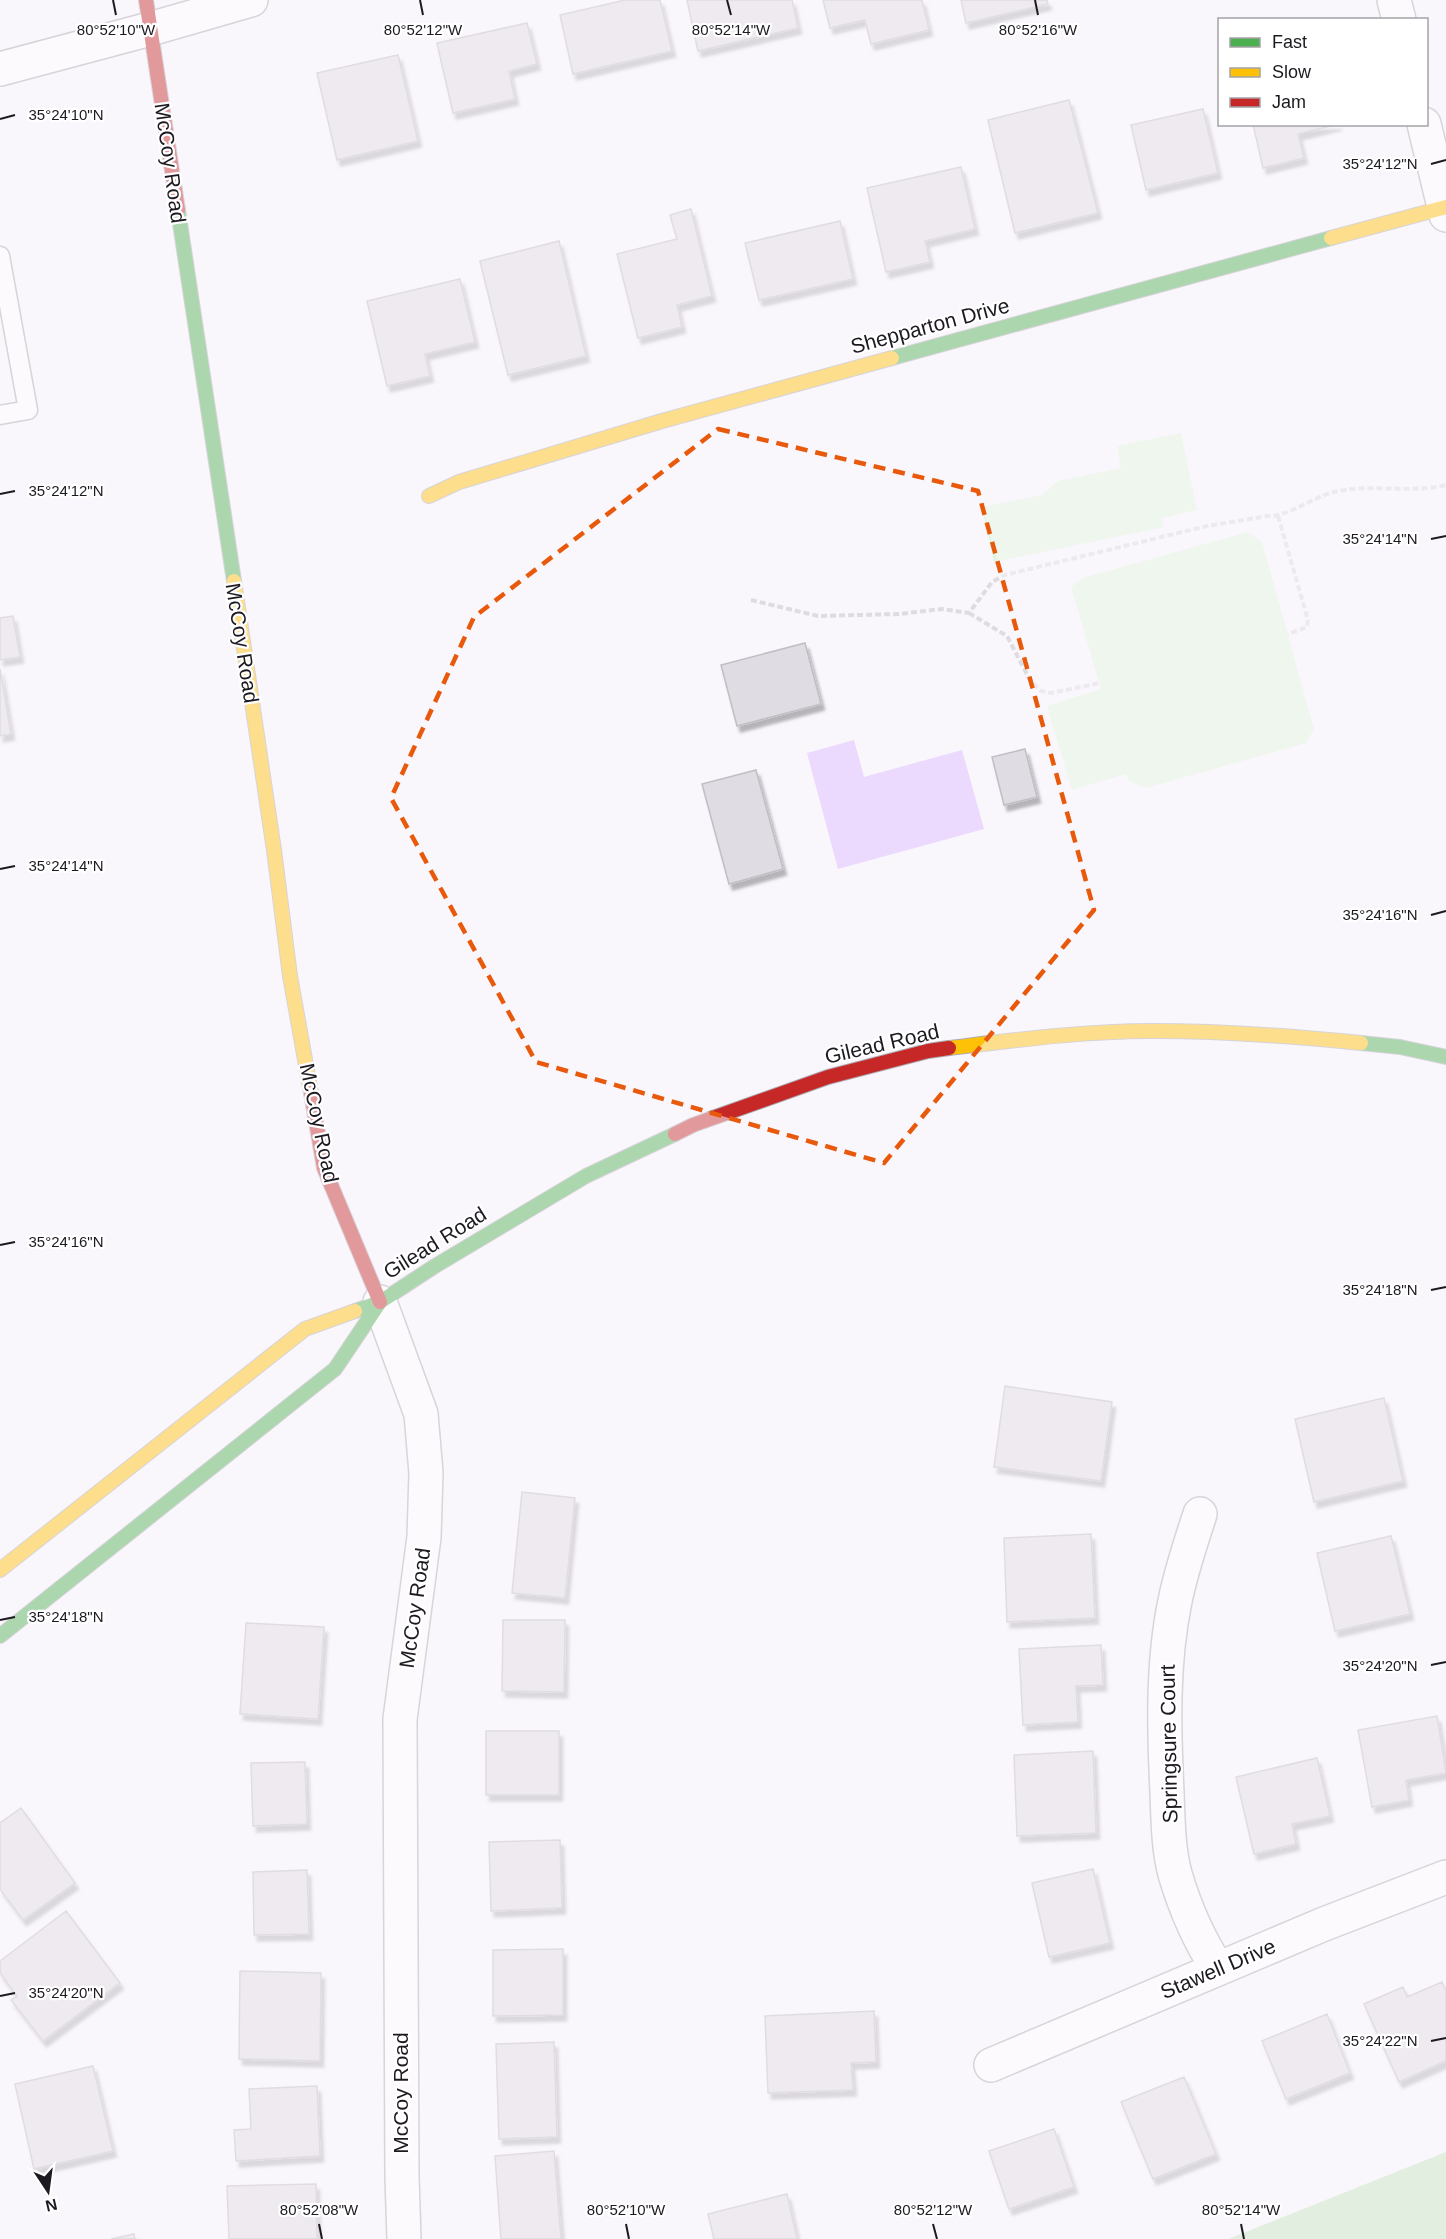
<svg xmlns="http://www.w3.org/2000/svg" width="1446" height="2239" viewBox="0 0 1446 2239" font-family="Helvetica,sans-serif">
	<defs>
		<filter id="shadow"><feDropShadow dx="3.5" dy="6" stdDeviation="1.5" flood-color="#0004"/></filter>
	</defs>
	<rect width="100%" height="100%" fill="#f9f6fc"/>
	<path fill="#e1f5de" d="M 1181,433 L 1197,510 L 1162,518 L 1164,527 L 994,562 L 982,507 L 1042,495 L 1058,481 L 1121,468 L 1117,446 Z
		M 1248,532 L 1262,542 L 1314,729 L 1306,743 L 1146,788 L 1129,781 L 1126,774 L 1072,790 L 1047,706 L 1101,689 L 1071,587 L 1083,578 Z"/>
	<path fill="#c4e5be" d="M 1446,2152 L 1446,2239 L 1228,2239 Z"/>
	<path fill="#ecd9fe" d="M 854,740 L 864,777 L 962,750 L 984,829 L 838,869 L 807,753 Z"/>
	<path fill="#dfdce3" stroke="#c1bec4" stroke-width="1.5" filter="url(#shadow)" d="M 625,0 L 660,0 L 672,51 L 573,74 L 560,15 Z
		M 687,0 L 792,0 L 798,28 L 698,51 Z
		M 823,0 L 922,0 L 929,30 L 871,44 L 865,20 L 830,28 Z
		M 961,0 L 1047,0 L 1048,4 L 966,23 Z
		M 527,23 L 537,64 L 509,71 L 515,99 L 453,113 L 437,43 Z
		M 398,55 L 418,141 L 337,160 L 317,73 Z
		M 1069,100 L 1098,213 L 1015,233 L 988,120 Z
		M 1203,109 L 1218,173 L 1146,190 L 1131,125 Z
		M 1253,124 L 1339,124 L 1298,134 L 1304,158 L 1263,168 Z
		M 961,167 L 975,229 L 925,241 L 930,262 L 886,272 L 867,188 Z
		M 691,209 L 712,296 L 677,305 L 682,327 L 638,338 L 617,254 L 677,239 L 670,215 Z
		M 840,221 L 853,279 L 759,300 L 745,243 Z
		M 559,241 L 586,356 L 508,375 L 480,261 Z
		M 460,279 L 475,342 L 425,354 L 430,376 L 387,386 L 367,301 Z
		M 13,616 L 20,657 L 0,660 L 0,618 Z
		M 805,643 L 821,704 L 737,726 L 721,665 Z
		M 0,669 L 11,734 L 0,736 Z
		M 1025,749 L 1037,797 L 1004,805 L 992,757 Z
		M 756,770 L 783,869 L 729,884 L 702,784 Z
		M 1005,1386 L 1112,1402 L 1101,1481 L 994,1467 Z
		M 1384,1398 L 1403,1481 L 1314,1502 L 1295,1419 Z
		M 522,1492 L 575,1498 L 565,1598 L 512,1593 Z
		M 1091,1534 L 1095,1618 L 1007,1622 L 1004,1538 Z
		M 1391,1536 L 1410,1614 L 1335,1631 L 1317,1553 Z
		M 503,1620 L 565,1620 L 564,1692 L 502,1691 Z
		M 246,1623 L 324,1627 L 318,1719 L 240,1714 Z
		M 1101,1645 L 1103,1685 L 1076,1686 L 1078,1722 L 1023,1725 L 1019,1649 Z
		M 1437,1716 L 1446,1773 L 1406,1780 L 1409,1800 L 1372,1807 L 1358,1730 Z
		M 486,1731 L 559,1731 L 559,1795 L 486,1795 Z
		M 1093,1751 L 1096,1833 L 1017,1836 L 1014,1755 Z
		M 1317,1758 L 1330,1816 L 1292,1824 L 1296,1844 L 1254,1854 L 1236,1777 Z
		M 305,1762 L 307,1824 L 253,1826 L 251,1763 Z
		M 21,1808 L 75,1883 L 23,1920 L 0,1889 L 0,1823 Z
		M 560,1840 L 562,1908 L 491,1911 L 489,1842 Z
		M 1093,1869 L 1110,1943 L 1049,1957 L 1032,1883 Z
		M 307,1870 L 309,1934 L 254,1935 L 253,1872 Z
		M 66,1911 L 120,1983 L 43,2041 L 11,2000 L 17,1996 L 0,1973 L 0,1961 Z
		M 563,1949 L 563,2015 L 493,2016 L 493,1950 Z
		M 240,1971 L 321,1973 L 320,2061 L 239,2059 Z
		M 1442,1982 L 1446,1990 L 1446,2061 L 1399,2082 L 1364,2004 L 1403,1987 L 1407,1997 Z
		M 874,2011 L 876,2062 L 851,2063 L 853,2090 L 768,2093 L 765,2016 Z
		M 1327,2014 L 1350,2073 L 1286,2099 L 1262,2041 Z
		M 554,2042 L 557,2137 L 499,2139 L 496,2044 Z
		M 93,2066 L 113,2151 L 34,2169 L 15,2084 Z
		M 1184,2077 L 1216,2154 L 1153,2179 L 1121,2102 Z
		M 317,2086 L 320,2156 L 236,2161 L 234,2130 L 251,2129 L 249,2089 Z
		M 1054,2129 L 1074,2187 L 1009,2209 L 989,2151 Z
		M 554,2151 L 561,2239 L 501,2239 L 495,2156 Z
		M 316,2184 L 317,2239 L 229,2239 L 227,2186 Z
		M 787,2194 L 797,2239 L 714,2239 L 708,2214 Z
		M 134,2234 L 135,2239 L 111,2239 Z"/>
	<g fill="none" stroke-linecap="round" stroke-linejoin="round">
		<defs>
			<path id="lane" d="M 0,415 L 28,410 L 0,256"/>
			<path id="street" d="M 1394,0 L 1399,20
				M 0,69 L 150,29 L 251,0
				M 1424,124 L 1446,215
				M 380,1302 L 421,1414 L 426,1473 L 424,1537 L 400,1719 L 402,2177 L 404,2239
				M 1200,1514 C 1191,1542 1181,1571 1175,1601 C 1162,1663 1164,1730 1167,1792 C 1168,1818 1168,1848 1175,1874 C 1185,1908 1199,1940 1218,1969
				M 991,2065 L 1324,1924 L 1446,1877"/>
			<path id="fast" d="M 178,210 L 234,581
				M 892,358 L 1331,238
				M 1361,1043 L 1400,1047 L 1446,1057
				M 355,1311 L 380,1302 L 435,1266 L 586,1176 L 675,1134
				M 0,1636 L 335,1369 L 380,1302"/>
			<path id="slow" d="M 1331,238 L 1446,207
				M 429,496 L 459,482 L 662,421 L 892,358
				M 234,581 L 274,850 L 290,976 L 311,1093
				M 949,1048 C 1016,1040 1084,1031 1152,1031 C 1222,1031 1292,1036 1361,1043
				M 0,1570 L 305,1329 L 355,1311"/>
			<path id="jam" d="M 146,0 L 178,210
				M 311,1093 L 324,1168 L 380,1302
				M 675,1134 L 693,1125 L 828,1077 L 928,1051 L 949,1048"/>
		</defs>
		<use href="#lane" stroke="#aeabb1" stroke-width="21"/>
		<use href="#street" stroke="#aeabb1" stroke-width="36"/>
		<use href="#fast" stroke="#aeabb1" stroke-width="16"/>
		<use href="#slow" stroke="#aeabb1" stroke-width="16"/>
		<use href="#jam" stroke="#aeabb1" stroke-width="16"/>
		<path stroke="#dedcdf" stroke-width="4" stroke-dasharray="6 3" stroke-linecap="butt" d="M 1278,516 L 1308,620 L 1307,627 L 1288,634
			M 751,600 L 818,616 L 899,614 L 942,609 L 969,613 L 992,582 L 1005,575 L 1207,526 L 1268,516 C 1287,517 1313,497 1334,492 C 1371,483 1409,494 1446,485
			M 969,613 L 1007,636 L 1030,680 L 1041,691 L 1051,693 L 1100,683"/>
		<use href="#lane" stroke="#fefeff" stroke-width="18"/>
		<use href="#street" stroke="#fefeff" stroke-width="33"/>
		<use href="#fast" stroke="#4caf50" stroke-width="14"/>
		<use href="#slow" stroke="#ffc107" stroke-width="14"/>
		<use href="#jam" stroke="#c62828" stroke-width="14"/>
	</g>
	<path d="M0 0H1446V2239H0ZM 718,429 L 978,491 L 1094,910 L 884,1163 L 536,1062 L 391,798 L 474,617 Z" fill="#f9f6fc" fill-opacity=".55" fill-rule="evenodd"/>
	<path fill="none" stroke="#e8590c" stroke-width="4.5" stroke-dasharray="12 8" stroke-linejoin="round" d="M 718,429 L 978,491 L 1094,910 L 884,1163 L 536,1062 L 391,798 L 474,617 Z"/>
	<path fill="none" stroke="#1d1920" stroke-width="2" d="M 113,0 L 116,15M 420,0 L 423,15M 727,0 L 731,15M 1035,0 L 1038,15M 0,119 L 15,115M 1431,164 L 1446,160M 0,494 L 15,491M 1431,539 L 1446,536M 0,869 L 15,866M 1431,915 L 1446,911M 0,1245 L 15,1242M 1431,1290 L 1446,1287M 0,1620 L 15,1617M 1431,1665 L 1446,1662M 0,1996 L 15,1993M 1431,2041 L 1446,2038M 319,2224 L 322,2239M 626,2224 L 629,2239M 933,2224 L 937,2239M 1241,2224 L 1244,2239"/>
	<g text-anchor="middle" stroke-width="4.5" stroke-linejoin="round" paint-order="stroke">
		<g font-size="21" fill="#1d1920" stroke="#fff">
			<text transform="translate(170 163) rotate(82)" y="7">McCoy Road</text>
			<text transform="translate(930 326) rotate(-15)" y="7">Shepparton Drive</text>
			<text transform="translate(242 643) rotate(81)" y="7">McCoy Road</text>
			<text transform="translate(882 1044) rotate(-13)" y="7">Gilead Road</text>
			<text transform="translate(319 1123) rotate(78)" y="7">McCoy Road</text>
			<text transform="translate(435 1243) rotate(-32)" y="7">Gilead Road</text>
			<text transform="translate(415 1608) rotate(-82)" y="7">McCoy Road</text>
			<text transform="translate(1169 1744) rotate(-91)" y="7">Springsure Court</text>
			<text transform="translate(1218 1969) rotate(-23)" y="7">Stawell Drive</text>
			<text transform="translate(401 2093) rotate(-90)" y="7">McCoy Road</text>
		</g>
	</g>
	<g font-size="15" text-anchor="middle" fill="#1d1920" stroke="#fff" stroke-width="4.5" stroke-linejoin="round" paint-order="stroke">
		<text x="116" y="35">80°52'10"W</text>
		<text x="423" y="35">80°52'12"W</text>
		<text x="731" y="35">80°52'14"W</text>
		<text x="1038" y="35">80°52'16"W</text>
		<text x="66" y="120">35°24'10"N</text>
		<text x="1380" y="169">35°24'12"N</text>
		<text x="66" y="496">35°24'12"N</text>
		<text x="1380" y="544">35°24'14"N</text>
		<text x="66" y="871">35°24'14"N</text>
		<text x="1380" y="920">35°24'16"N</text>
		<text x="66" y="1247">35°24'16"N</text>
		<text x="1380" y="1295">35°24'18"N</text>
		<text x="66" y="1622">35°24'18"N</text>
		<text x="1380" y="1671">35°24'20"N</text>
		<text x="66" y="1998">35°24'20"N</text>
		<text x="1380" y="2046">35°24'22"N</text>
		<text x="319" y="2215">80°52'08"W</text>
		<text x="626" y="2215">80°52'10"W</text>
		<text x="933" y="2215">80°52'12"W</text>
		<text x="1241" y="2215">80°52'14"W</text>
	</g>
	<rect x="1218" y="18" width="210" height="108" fill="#ffffff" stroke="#a5a3a6" stroke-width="1.5"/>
	<rect x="1230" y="38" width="30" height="9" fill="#4caf50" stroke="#a5a3a6" stroke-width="1.5"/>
	<text x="1272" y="48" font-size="18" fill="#1d1920">Fast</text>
	<rect x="1230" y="68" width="30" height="9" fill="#ffc107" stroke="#a5a3a6" stroke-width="1.5"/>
	<text x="1272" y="78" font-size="18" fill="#1d1920">Slow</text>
	<rect x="1230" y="98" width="30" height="9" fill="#c62828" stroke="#a5a3a6" stroke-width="1.5"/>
	<text x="1272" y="108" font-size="18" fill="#1d1920">Jam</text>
	<g transform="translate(48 2191) rotate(167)" stroke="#ffffff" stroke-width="4.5" paint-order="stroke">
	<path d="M0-4.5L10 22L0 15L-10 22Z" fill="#1d1920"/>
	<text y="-9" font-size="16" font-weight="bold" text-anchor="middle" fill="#1d1920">N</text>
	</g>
</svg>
